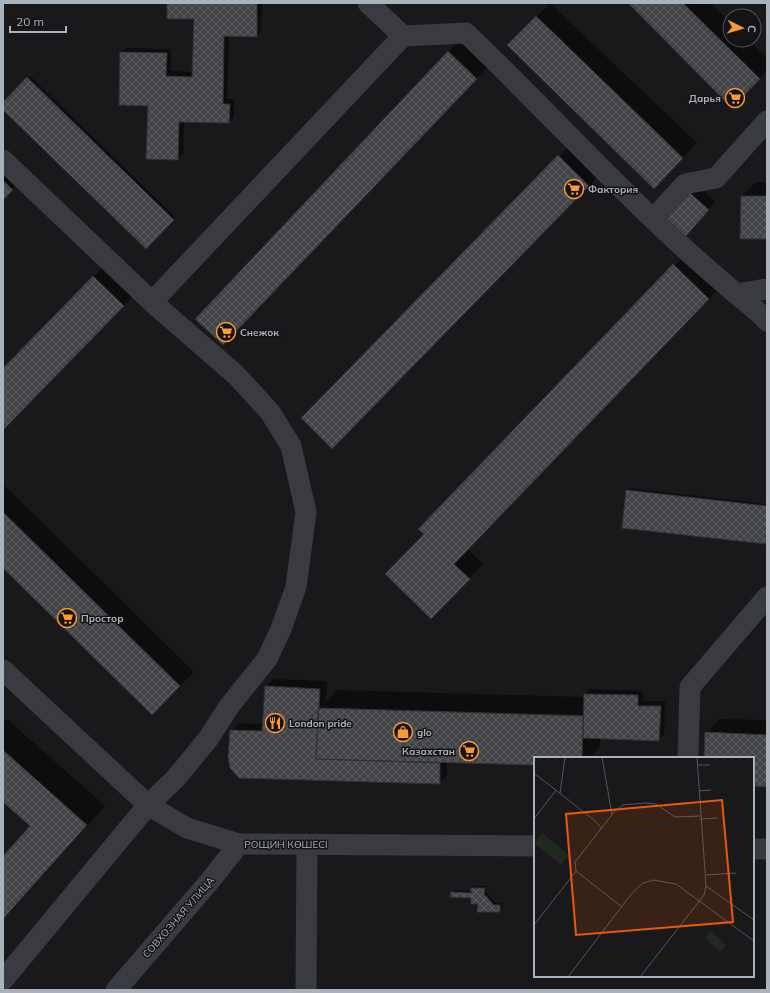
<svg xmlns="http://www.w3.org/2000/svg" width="770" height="993" viewBox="0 0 770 993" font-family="Mulish,sans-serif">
	<defs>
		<pattern id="building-cross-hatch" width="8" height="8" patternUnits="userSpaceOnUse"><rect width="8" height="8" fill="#434448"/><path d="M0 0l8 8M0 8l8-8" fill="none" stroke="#5b5d60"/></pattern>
	</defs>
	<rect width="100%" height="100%" fill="#19191b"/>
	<path fill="#0007" fill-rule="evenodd" d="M 168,3 L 262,3 L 261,31 L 256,36 L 229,35 L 227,99 L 234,99 L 234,117 L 229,122 L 184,121 L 183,154 L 178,159 L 121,53 L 126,48 L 171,49 L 171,71 L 193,72 L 195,18 Z
		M 550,3 L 697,143 L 668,173 L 509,45 Z
		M 629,3 L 711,3 L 730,22 L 730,40 L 749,40 L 767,58 L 767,71 L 732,107 Z
		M 462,38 L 490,64 L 237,330 L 448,52 Z
		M 30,76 L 175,217 L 146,247 L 3,109 L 3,104 Z
		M 573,142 L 603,171 L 346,434 L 559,156 Z
		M 3,157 L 26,175 L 3,199 Z
		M 756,182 L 767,182 L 767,238 L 742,196 Z
		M 698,186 L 715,202 L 691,229 L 691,194 Z
		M 688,251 L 723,284 L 468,549 L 483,564 L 445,603 L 425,534 Z
		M 108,262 L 138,291 L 3,429 L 3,369 Z
		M 4,485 L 194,672 L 152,714 L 3,567 L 3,487 Z
		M 629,488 L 767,504 L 767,542 L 766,543 L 627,491 Z
		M 274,679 L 327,681 L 326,702 L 337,690 L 585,697 L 585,694 L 590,689 L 643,691 L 643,701 L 665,701 L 664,735 L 659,740 L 600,738 L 600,747 L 589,758 L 535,758 L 535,764 L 447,762 L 447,776 L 439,783 L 240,777 L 231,731 L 238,723 L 264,724 L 266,686 ZM 335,708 L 588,715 L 588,717 L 335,710 Z
		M 7,719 L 105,806 L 3,920 L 3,858 L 31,826 L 3,801 L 3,723 Z
		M 720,719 L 767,720 L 767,786 L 753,785 L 753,758 L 705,758 L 706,733 Z
		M 474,886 L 486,886 L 486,892 L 496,903 L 502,903 L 502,909 L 500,911 L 479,903 L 472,897 L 452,892 L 454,890 L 472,891 L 472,888 Z"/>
	<path fill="url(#building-cross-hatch)" stroke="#333337" d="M 167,3 L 257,3 L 257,37 L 224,36 L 223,104 L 230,104 L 229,123 L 179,122 L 178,160 L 146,159 L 148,106 L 119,105 L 120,52 L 167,53 L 166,76 L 192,77 L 194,19 L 167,19 Z
		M 628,3 L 683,3 L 760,79 L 732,108 Z
		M 536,16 L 683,158 L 654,189 L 507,45 Z
		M 448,51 L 477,79 L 223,345 L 195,319 Z
		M 27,77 L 174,220 L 146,249 L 3,110 L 3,102 Z
		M 558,155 L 589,186 L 332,449 L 301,418 Z
		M 3,180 L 13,190 L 3,200 Z
		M 690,193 L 709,210 L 684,238 L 665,221 Z
		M 741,196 L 767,196 L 767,239 L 740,239 Z
		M 673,264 L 709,299 L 454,564 L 470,579 L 431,619 L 385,574 L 424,534 L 418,529 Z
		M 93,276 L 124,306 L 3,430 L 3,368 Z
		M 626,490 L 767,506 L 766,544 L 622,528 Z
		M 3,512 L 180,686 L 152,715 L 3,568 Z
		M 265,686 L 320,689 L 316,759 L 440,763 L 440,784 L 239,778 L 230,768 L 228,757 L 230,730 L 262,731 Z
		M 584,694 L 638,695 L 638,706 L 661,706 L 659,741 L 583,738 Z
		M 318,708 L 583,716 L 582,758 L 535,758 L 535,765 L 316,759 Z
		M 705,732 L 767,735 L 767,787 L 753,786 L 753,758 L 704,758 Z
		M 3,750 L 87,825 L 3,919 L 3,856 L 30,826 L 3,802 Z
		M 471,888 L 485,888 L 484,894 L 494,905 L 500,905 L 500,912 L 477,912 L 478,904 L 471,904 L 471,898 L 450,897 L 451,892 L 471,893 Z"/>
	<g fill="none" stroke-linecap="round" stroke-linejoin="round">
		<path stroke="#393b40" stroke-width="21" d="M 368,3 L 403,36
			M 3,160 L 152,302 L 236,375 L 270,412 L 291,446 L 306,512 L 296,587 L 281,629 L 267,659 L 230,705 L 208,739 L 176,778 L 148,805 L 3,980
			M 653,219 L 685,184 L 716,178 L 767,121
			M 736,294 L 767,289
			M 152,302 L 403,36 L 466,33 C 530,94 590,159 654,220 C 677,242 701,264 726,285 C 739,297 754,307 767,321
			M 3,670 L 148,805 L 187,828 L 239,844 L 535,846
			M 688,758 L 690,687 L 767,597
			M 753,849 L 767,849
			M 116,990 L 209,882 L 239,844
			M 306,990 L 307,844"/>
	</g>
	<defs>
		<symbol id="supermarket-ring" viewBox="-11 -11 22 22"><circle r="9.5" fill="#141416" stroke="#fb9a31" stroke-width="1.5"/><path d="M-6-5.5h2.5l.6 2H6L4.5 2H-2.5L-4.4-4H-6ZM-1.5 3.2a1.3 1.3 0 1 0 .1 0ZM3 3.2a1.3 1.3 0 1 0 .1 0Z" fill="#fb9a31"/></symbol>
		<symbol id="restaurant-ring" viewBox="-11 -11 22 22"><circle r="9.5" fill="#141416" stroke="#fb9a31" stroke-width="1.5"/><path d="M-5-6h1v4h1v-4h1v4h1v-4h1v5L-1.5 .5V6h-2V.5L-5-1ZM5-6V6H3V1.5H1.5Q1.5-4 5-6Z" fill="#fb9a31"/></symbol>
		<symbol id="shop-ring" viewBox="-11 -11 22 22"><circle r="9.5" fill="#141416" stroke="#fb9a31" stroke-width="1.5"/><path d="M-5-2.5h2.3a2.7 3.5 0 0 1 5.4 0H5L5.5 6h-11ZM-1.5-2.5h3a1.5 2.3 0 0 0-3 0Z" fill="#fb9a31"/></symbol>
	</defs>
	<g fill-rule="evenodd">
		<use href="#supermarket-ring" x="724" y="87" width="22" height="22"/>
		<use href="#supermarket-ring" x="563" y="178" width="22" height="22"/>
		<use href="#supermarket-ring" x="215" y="321" width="22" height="22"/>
		<use href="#supermarket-ring" x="56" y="607" width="22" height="22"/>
		<use href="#restaurant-ring" x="264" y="712" width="22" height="22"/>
		<use href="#shop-ring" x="392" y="721" width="22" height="22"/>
		<use href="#supermarket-ring" x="458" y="740" width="22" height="22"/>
	</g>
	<g text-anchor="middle" stroke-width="3" stroke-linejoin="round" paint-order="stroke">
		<g font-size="10" font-weight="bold" fill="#aab2bb" stroke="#141416" text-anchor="start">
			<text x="721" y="102" text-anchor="end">Дарья</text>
			<text x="588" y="193">Фактория</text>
			<text x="240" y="336">Снежок</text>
			<text x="81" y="622">Простор</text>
			<text x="289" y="727">London pride</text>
			<text x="417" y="736">glo</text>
			<text x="455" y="755" text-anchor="end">Казахстан</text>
		</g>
		<g font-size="10" fill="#aab2bb" stroke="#141416">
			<text x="286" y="848">РОЩИН КӨШЕСІ</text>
			<text transform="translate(178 917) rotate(-49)" y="4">СОВХОЗНАЯ УЛИЦА</text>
		</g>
	</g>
	<g transform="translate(534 757)">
		<rect width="220" height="220" fill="#19191b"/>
		<path d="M 8,76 L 35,98 L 27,108 L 0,86 ZM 177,174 L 192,188 L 186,195 L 171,181 Z" fill="#202920"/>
		<path fill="none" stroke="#53565b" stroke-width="1" d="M 68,0 L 78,58M 163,8 L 176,8M 0,16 L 60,63 L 68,72M 165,34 L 177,33M 26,36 L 31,0M 0,62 L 22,33M 166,62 L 184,61M 171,118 L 202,116M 172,129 L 220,163M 88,150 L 42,114 L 41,105 L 80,55 L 89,48 L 111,46 L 122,47 L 141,60 L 166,59M 0,181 L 0,168 L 42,114M 34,220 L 98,136 L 109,126 L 119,123 L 142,127 L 220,184M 106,220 L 170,138 L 172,129 L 163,0"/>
		<path fill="#e8590c" fill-opacity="0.15" stroke="#e8590c" stroke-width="2" d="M 188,43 L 199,165 L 42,178 L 32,57 Z"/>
		<rect width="220" height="220" fill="none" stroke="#aab2bb" stroke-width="2"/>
	</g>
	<rect width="770" height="993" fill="none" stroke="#aab2bb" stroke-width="8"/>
	<g transform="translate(742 28) rotate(95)"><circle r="19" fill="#141416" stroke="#505358"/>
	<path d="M0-3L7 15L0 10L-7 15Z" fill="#fb9a31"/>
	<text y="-6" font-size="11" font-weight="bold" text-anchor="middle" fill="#aab2bb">С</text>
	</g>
	<path d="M10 26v6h56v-6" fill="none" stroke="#aab2bb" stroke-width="2"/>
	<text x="16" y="26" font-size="12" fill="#aab2bb" stroke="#141416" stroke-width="3" paint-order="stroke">20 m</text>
</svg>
